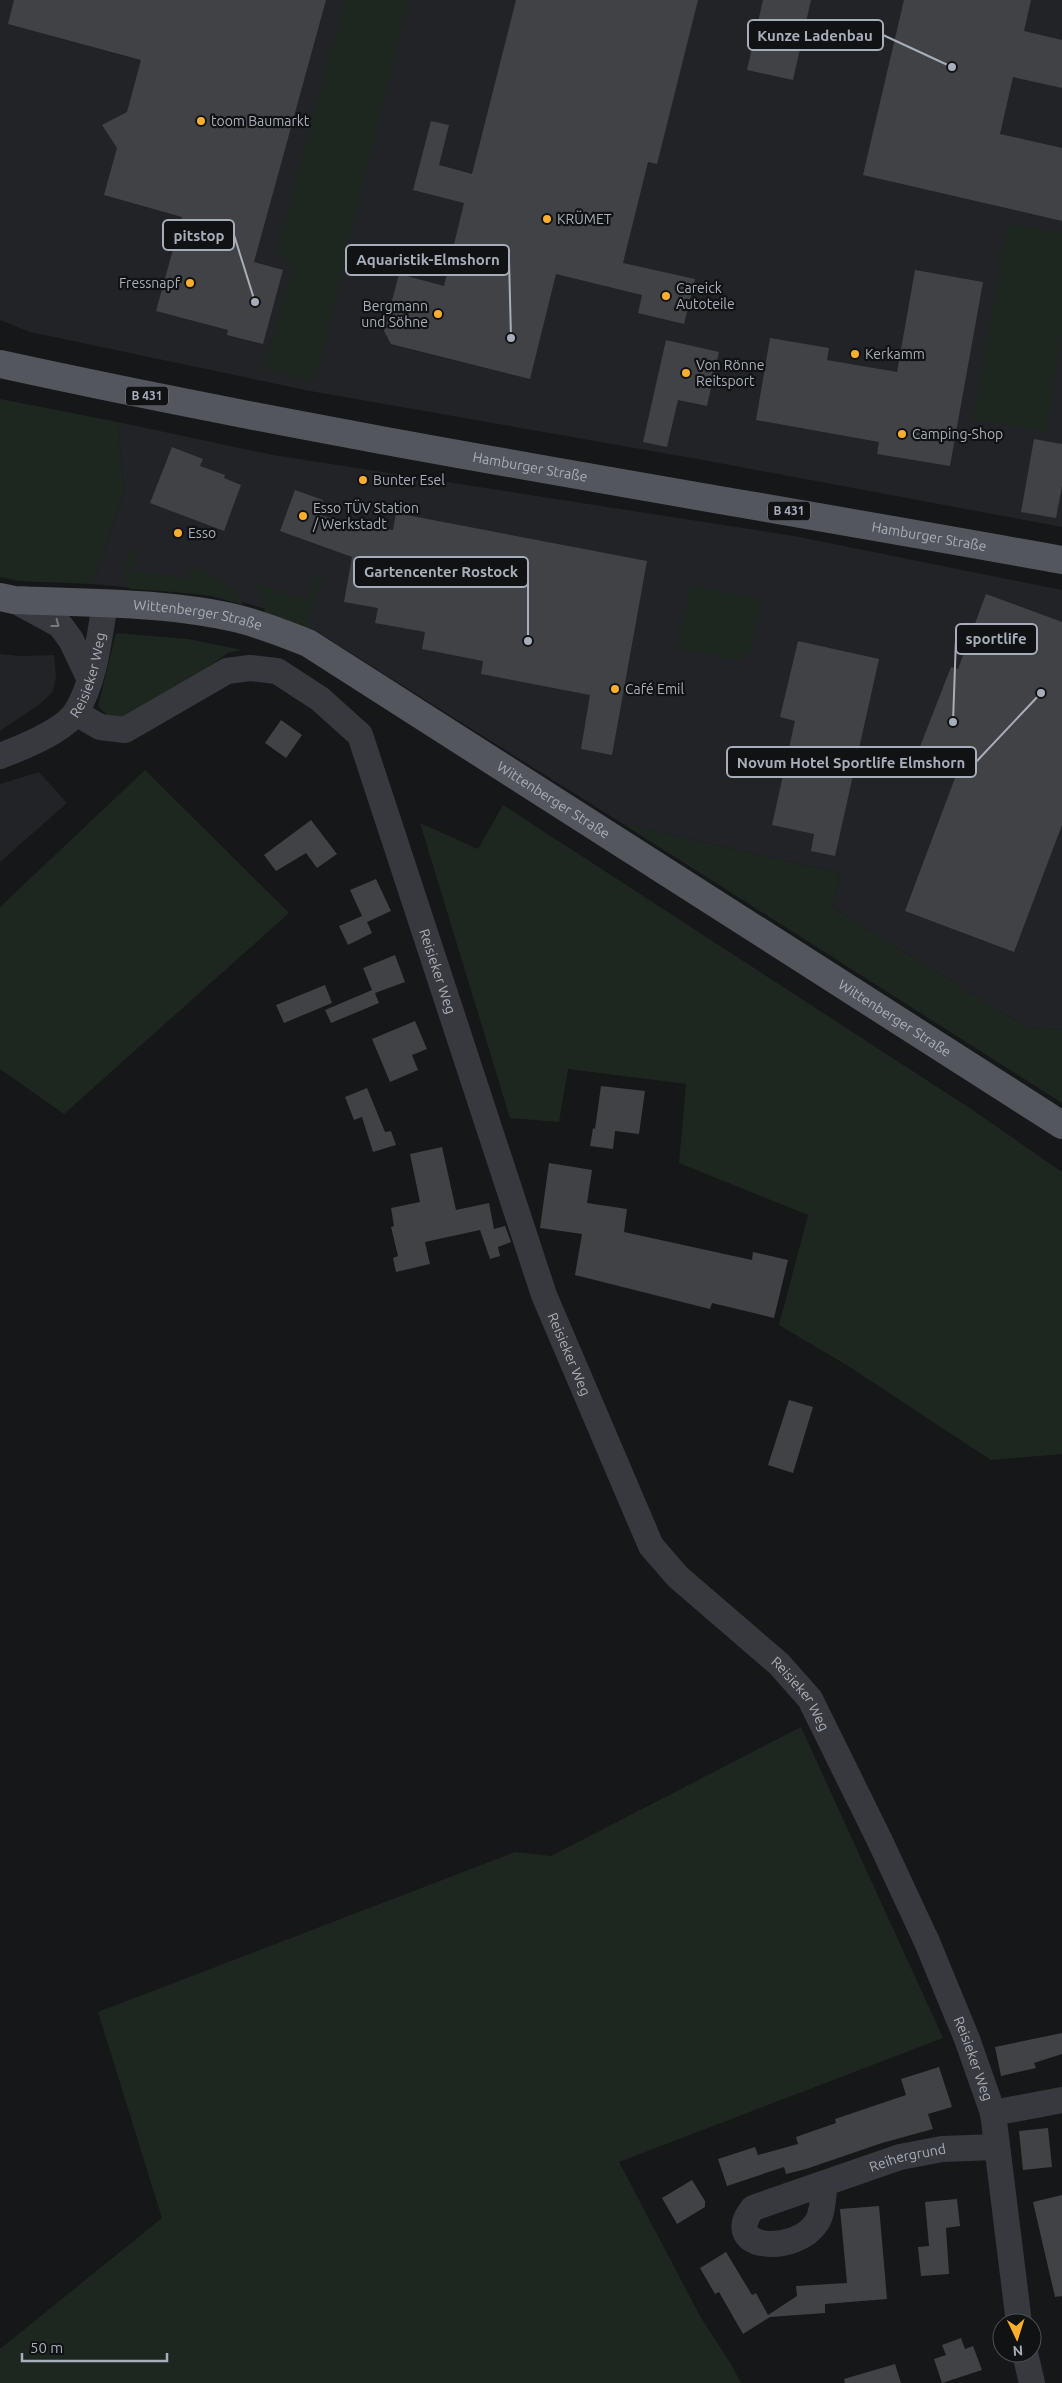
<svg xmlns="http://www.w3.org/2000/svg" width="1062" height="2383" viewBox="0 0 1062 2383" font-family="Ubuntu,sans-serif">
	<rect width="100%" height="100%" fill="#161719"/>
	<path fill="#222326" d="M 0,0 L 1062,0 L 1062,527 L 703,460 L 310,391 L 30,332 L 0,320 Z
		M 118,422 L 273,455 L 794,536 L 1062,590 L 1062,1030 L 1028,1028 L 833,908 L 840,873 L 623,824 L 295,618 L 225,597 L 92,584 L 124,491 Z
		M 0,654 L 21,656 L 54,655 L 56,677 L 53,691 L 40,704 L 0,731 Z
		M 39,772 L 67,803 L 0,862 L 0,784 Z"/>
	<path fill="#1e271f" d="M 345,0 L 408,0 L 315,383 L 264,368 L 292,269 L 277,251 Z
		M 1008,223 L 1062,233 L 1062,331 L 1047,432 L 973,419 Z
		M 0,399 L 118,422 L 124,491 L 92,584 L 18,581 L 0,577 Z
		M 132,546 L 135,554 L 132,570 L 188,579 L 190,565 L 192,565 L 236,590 L 243,605 L 211,596 L 178,592 L 130,589 C 122,579 124,557 132,546 Z
		M 317,575 L 323,577 L 308,620 L 311,629 L 402,686 L 399,691 L 264,613 L 266,603 L 254,584 L 255,582 L 302,600 L 309,597 Z
		M 691,585 L 761,599 L 750,655 L 741,654 L 740,661 L 678,649 Z
		M 116,633 L 188,639 L 242,650 L 228,653 L 134,719 L 108,716 L 98,706 Z
		M 145,770 L 289,913 L 64,1114 L 0,1069 L 0,907 Z
		M 503,805 L 971,1109 L 1062,1172 L 1062,1454 L 991,1460 L 848,1366 L 779,1325 L 808,1215 L 679,1163 L 686,1084 L 568,1069 L 559,1122 L 510,1118 L 420,823 L 478,849 Z
		M 623,824 L 840,873 L 833,908 L 1028,1028 L 1062,1030 L 1062,1103 Z
		M 801,1727 L 943,2038 L 619,2162 L 701,2318 L 731,2364 L 741,2383 L 0,2383 L 0,2349 L 162,2218 L 98,2012 L 515,1852 L 551,1856 Z"/>
	<path fill="#404246" d="M 14,0 L 326,0 L 254,262 L 283,270 L 263,344 L 227,335 L 228,330 L 156,311 L 182,217 L 104,195 L 117,148 L 102,125 L 127,112 L 141,60 L 8,24 Z
		M 516,0 L 698,0 L 657,164 L 648,162 L 623,263 L 695,279 L 684,324 L 638,313 L 642,295 L 556,274 L 530,379 L 391,344 L 384,331 L 399,274 L 444,286 L 464,203 L 413,190 L 431,121 L 449,125 L 439,165 L 472,174 Z
		M 763,0 L 811,0 L 793,80 L 747,70 Z
		M 904,0 L 1031,0 L 1024,31 L 1062,40 L 1062,88 L 1013,77 L 1000,134 L 1062,148 L 1062,221 L 863,175 Z
		M 915,270 L 983,282 L 950,466 L 877,454 L 879,442 L 756,420 L 770,338 L 829,348 L 827,360 L 897,372 Z
		M 666,340 L 719,352 L 707,406 L 678,400 L 667,447 L 643,442 Z
		M 1034,439 L 1062,444 L 1062,486 L 1056,518 L 1021,512 Z
		M 172,447 L 203,459 L 200,466 L 225,475 L 224,478 L 241,485 L 224,531 L 150,503 Z
		M 295,490 L 323,500 L 318,514 L 363,530 L 364,526 L 393,530 L 396,513 L 647,561 L 612,755 L 581,749 L 590,695 L 481,674 L 483,661 L 422,649 L 425,632 L 375,623 L 378,608 L 344,602 L 352,557 L 280,531 Z
		M 986,594 L 1062,622 L 1062,825 L 1014,952 L 905,911 L 955,778 L 914,762 L 951,667 L 958,669 Z
		M 798,641 L 879,659 L 835,856 L 811,851 L 814,834 L 772,825 L 795,721 L 780,717 Z
		M 281,720 L 302,735 L 286,758 L 265,743 Z
		M 311,820 L 337,854 L 317,868 L 306,853 L 276,871 L 264,855 Z
		M 376,879 L 391,911 L 367,922 L 372,933 L 348,945 L 339,926 L 362,916 L 350,890 Z
		M 395,955 L 405,982 L 375,993 L 379,1003 L 331,1023 L 325,1010 L 372,990 L 363,968 Z
		M 325,985 L 332,1003 L 284,1023 L 276,1005 Z
		M 415,1021 L 427,1049 L 412,1055 L 418,1070 L 390,1082 L 372,1039 Z
		M 601,1086 L 645,1091 L 639,1134 L 615,1131 L 613,1149 L 590,1146 L 593,1128 L 595,1129 Z
		M 367,1088 L 385,1132 L 391,1131 L 396,1145 L 373,1152 L 362,1117 L 354,1120 L 345,1097 Z
		M 442,1147 L 456,1210 L 489,1203 L 494,1229 L 505,1226 L 511,1242 L 498,1247 L 500,1256 L 490,1259 L 480,1230 L 425,1242 L 430,1264 L 396,1272 L 393,1258 L 398,1256 L 391,1227 L 394,1226 L 391,1208 L 420,1202 L 410,1154 Z
		M 549,1163 L 592,1170 L 587,1203 L 627,1209 L 624,1232 L 752,1260 L 753,1252 L 788,1260 L 774,1318 L 712,1303 L 710,1309 L 575,1275 L 582,1234 L 540,1228 Z
		M 789,1400 L 813,1407 L 793,1473 L 768,1465 Z
		M 1062,2033 L 1062,2054 L 1034,2063 L 1036,2068 L 1001,2076 L 995,2047 Z
		M 939,2067 L 952,2107 L 928,2114 L 933,2129 L 882,2143 L 806,2169 L 786,2174 L 784,2167 L 727,2186 L 718,2159 L 755,2147 L 758,2155 L 798,2144 L 796,2137 L 836,2123 L 835,2119 L 906,2095 L 901,2079 Z
		M 1048,2128 L 1052,2167 L 1023,2170 L 1019,2131 Z
		M 692,2180 L 705,2201 L 705,2207 L 677,2224 L 662,2198 Z
		M 1062,2195 L 1062,2296 L 1055,2297 L 1033,2202 Z
		M 957,2199 L 960,2226 L 946,2228 L 949,2274 L 921,2276 L 918,2247 L 929,2246 L 925,2202 Z
		M 879,2206 L 887,2299 L 825,2304 L 825,2313 L 770,2317 L 743,2334 L 719,2292 L 715,2294 L 700,2268 L 726,2252 L 752,2295 L 756,2293 L 768,2315 L 797,2296 L 796,2286 L 847,2283 L 840,2209 Z
		M 961,2338 L 965,2349 L 973,2346 L 982,2370 L 942,2383 L 934,2359 L 946,2355 L 942,2345 Z
		M 895,2364 L 901,2383 L 845,2383 L 844,2379 Z"/>
	<g fill="none" stroke-linecap="round" stroke-linejoin="round">
		<g stroke="#37393e" stroke-width="26">
			<path d="M 14,600 L 60,625 L 71,640 L 90,680"/>
			<path id="s1" d="M 76,713 L 100,727 L 125,730 L 227,671 L 250,668 L 277,671 L 320,699 L 360,735 L 544,1295 L 651,1546 L 678,1577 L 779,1664 L 810,1699 L 880,1841 L 927,1942 L 967,2039 L 993,2113 L 1019,2323"/>
			<path id="s2" d="M 0,756 C 21,748 64,731 76,712 C 95,681 99,638 105,604"/>
			<path d="M 993,2113 L 1062,2100"/>
			<path id="s3" d="M 825,2184 C 823,2195 823,2213 817,2222 C 796,2256 719,2250 753,2208 L 900,2157 L 942,2149 L 996,2147"/>
			<path d="M 1025,2353 L 1032,2383"/>
		</g>
		<g stroke="#53565d" stroke-width="28">
			<path id="s4" d="M 0,364 C 352,441 708,496 1062,560"/>
			<path id="s5" d="M 0,597 L 14,600 C 86,603 170,602 239,619 C 263,625 285,634 308,643 L 1062,1125"/>
		</g>
	</g>
	<defs><path id="oneway-chevron" d="M-2-3.5L2.5 0L-2 3.5" fill="none" stroke-width="1.6" stroke-linecap="round" stroke-linejoin="round" transform="scale(1.25)"/></defs>
	<use stroke="#757982" href="#oneway-chevron" transform="translate(56 624) rotate(37)"/>
	<g fill="#fbad2c" stroke="#111214" stroke-width="2">
		<circle cx="201" cy="121" r="5"/>
		<circle cx="547" cy="219" r="5"/>
		<circle cx="190" cy="283" r="5"/>
		<circle cx="666" cy="296" r="5"/>
		<circle cx="438" cy="314" r="5"/>
		<circle cx="855" cy="354" r="5"/>
		<circle cx="686" cy="373" r="5"/>
		<circle cx="902" cy="434" r="5"/>
		<circle cx="363" cy="480" r="5"/>
		<circle cx="303" cy="516" r="5"/>
		<circle cx="178" cy="533" r="5"/>
		<circle cx="615" cy="689" r="5"/>
	</g>
	<g text-anchor="middle" stroke-width="4.5" stroke-linejoin="round" paint-order="stroke">
		<g fill="#111214" stroke="#7b7f88" stroke-width="1">
			<rect x="126" y="386.5" width="42" height="19" rx="4"/>
			<rect x="768" y="501.5" width="42" height="19" rx="4"/>
		</g>
		<g font-size="12" font-weight="bold" fill="#a8aeb9">
			<text x="147" y="400">B 431</text>
			<text x="789" y="515">B 431</text>
		</g>
		<g font-size="14" fill="#a8aeb9" stroke="#111214" text-anchor="start">
			<text x="211" y="126">toom Baumarkt</text>
			<text x="557" y="224">KRÜMET</text>
			<text x="180" y="288" text-anchor="end">Fressnapf</text>
			<text x="676" y="293">Careick<tspan x="676" dy="16">Autoteile</tspan></text>
			<text x="428" y="311" text-anchor="end">Bergmann<tspan x="428" dy="16">und Söhne</tspan></text>
			<text x="865" y="359">Kerkamm</text>
			<text x="696" y="370">Von Rönne<tspan x="696" dy="16">Reitsport</tspan></text>
			<text x="912" y="439">Camping-Shop</text>
			<text x="373" y="485">Bunter Esel</text>
			<text x="313" y="513">Esso TÜV Station<tspan x="313" dy="16">/ Werkstadt</tspan></text>
			<text x="188" y="538">Esso</text>
			<text x="625" y="694">Café Emil</text>
		</g>
		<g font-size="14" fill="#a8aeb9" stroke="#111214">
			<text dy="5" stroke="none"><textPath href="#s4" startOffset="540">Hamburger Straße</textPath></text>
			<text dy="5" stroke="none"><textPath href="#s4" startOffset="945">Hamburger Straße</textPath></text>
			<text dy="5" stroke="none"><textPath href="#s5" startOffset="199">Wittenberger Straße</textPath></text>
			<text dy="5" stroke="none"><textPath href="#s2" startOffset="128">Reisieker Weg</textPath></text>
			<text dy="5" stroke="none"><textPath href="#s5" startOffset="605">Wittenberger Straße</textPath></text>
			<text dy="5" stroke="none"><textPath href="#s1" startOffset="575">Reisieker Weg</textPath></text>
			<text dy="5" stroke="none"><textPath href="#s5" startOffset="1010">Wittenberger Straße</textPath></text>
			<text dy="5" stroke="none"><textPath href="#s1" startOffset="980">Reisieker Weg</textPath></text>
			<text dy="5" stroke="none"><textPath href="#s1" startOffset="1400">Reisieker Weg</textPath></text>
			<text dy="5" stroke="none"><textPath href="#s1" startOffset="1805">Reisieker Weg</textPath></text>
			<text dy="5" stroke="none"><textPath href="#s3" startOffset="311">Reihergrund</textPath></text>
		</g>
	</g>
	<path fill="none" stroke="#a8aeb9" stroke-width="2" d="M952 67L883 35M255 302L234 235M511 338L509 260M528 641L528 572M953 722L956 639M1041 693L976 762"/>
	<g fill="#a8aeb9" stroke="#111214" stroke-width="2">
		<circle cx="952" cy="67" r="5"/>
		<circle cx="255" cy="302" r="5"/>
		<circle cx="511" cy="338" r="5"/>
		<circle cx="528" cy="641" r="5"/>
		<circle cx="953" cy="722" r="5"/>
		<circle cx="1041" cy="693" r="5"/>
	</g>
	<g fill="#111214" stroke="#a8aeb9" stroke-width="2">
		<rect x="748" y="20" width="135" height="30" rx="5"/>
		<rect x="163" y="220" width="71" height="30" rx="5"/>
		<rect x="346" y="245" width="163" height="30" rx="5"/>
		<rect x="354" y="557" width="174" height="30" rx="5"/>
		<rect x="956" y="624" width="81" height="30" rx="5"/>
		<rect x="727" y="747" width="249" height="30" rx="5"/>
	</g>
	<g font-size="15" text-anchor="middle" font-weight="bold" fill="#a8aeb9">
		<text x="815" y="41">Kunze Ladenbau</text>
		<text x="199" y="241">pitstop</text>
		<text x="428" y="265">Aquaristik-Elmshorn</text>
		<text x="441" y="577">Gartencenter Rostock</text>
		<text x="996" y="644">sportlife</text>
		<text x="851" y="768">Novum Hotel Sportlife Elmshorn</text>
	</g>
	<g transform="translate(1017 2338) rotate(176)"><circle r="24" fill="#111214" stroke="#4d5056"/>
	<path d="M0-4L9 19L0 12L-9 19Z" fill="#fbad2c"/>
	<text y="-8" font-size="14" font-weight="bold" text-anchor="middle" fill="#a8aeb9">N</text>
	</g>
	<path d="M22 2353v8h145v-8" fill="none" stroke="#a8aeb9" stroke-width="2.5"/>
	<text x="30" y="2353" font-size="15" fill="#a8aeb9" stroke="#111214" stroke-width="4" paint-order="stroke">50 m</text>
</svg>
